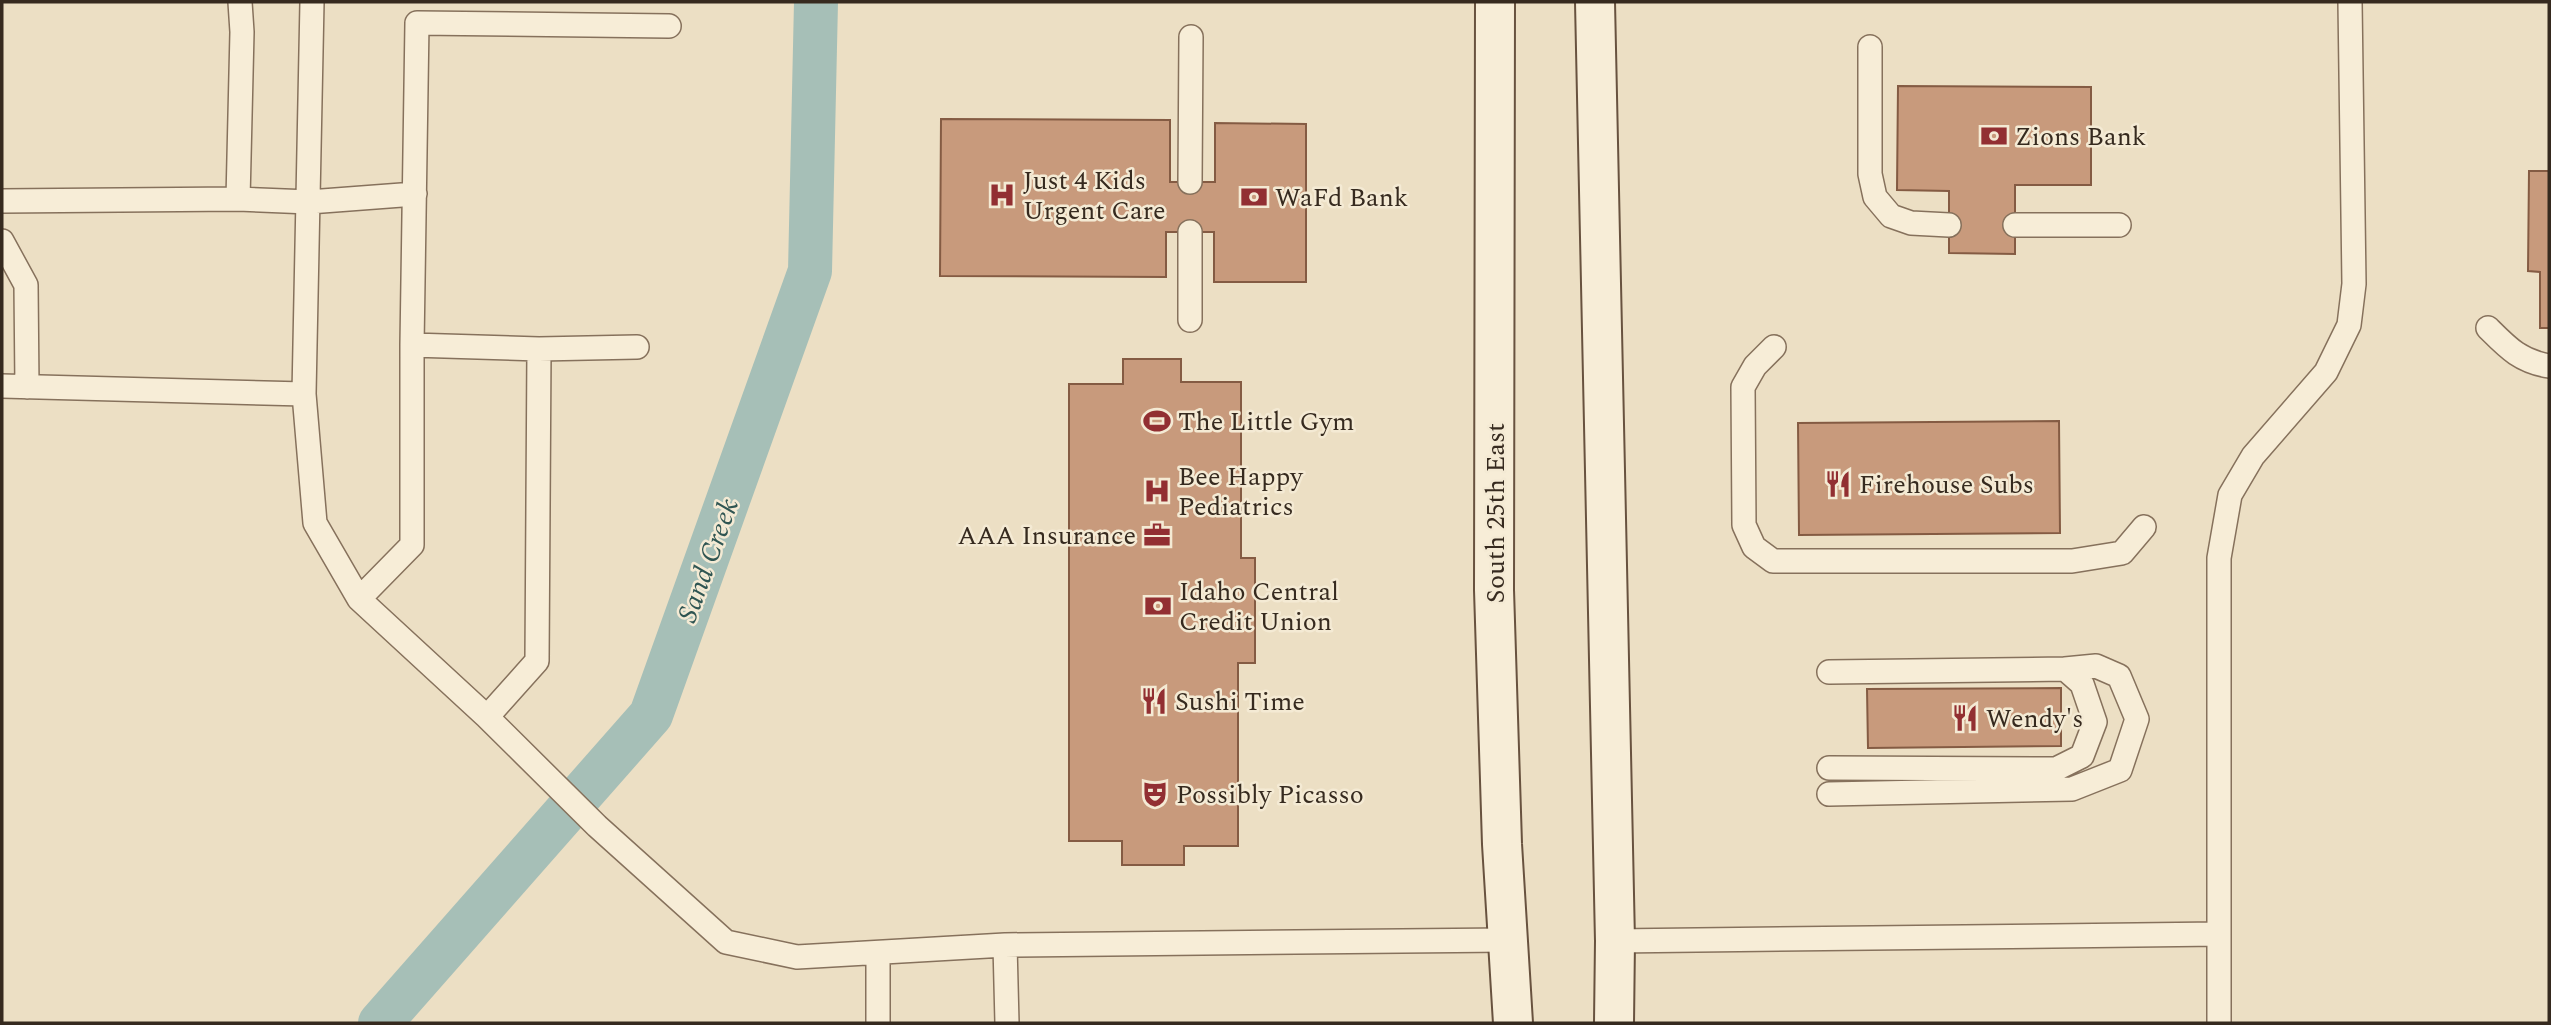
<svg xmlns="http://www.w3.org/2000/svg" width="2551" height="1025" viewBox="0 0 2551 1025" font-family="Spectral,serif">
	<rect width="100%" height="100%" fill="#ecdfc4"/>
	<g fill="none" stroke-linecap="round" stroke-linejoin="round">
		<path stroke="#a6bfb7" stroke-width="44" d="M 380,1023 L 651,715 L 810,271 L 816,2"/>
	</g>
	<path fill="#c89a7c" stroke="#845b43" stroke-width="2" d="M 1898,86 L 2091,87 L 2091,185 L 2015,185 L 2015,254 L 1949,253 L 1949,191 L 1897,190 Z
		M 941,119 L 1170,120 L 1170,182 L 1215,182 L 1215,123 L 1306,124 L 1306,282 L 1214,282 L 1214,232 L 1166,232 L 1166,277 L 940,276 Z
		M 2529,171 L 2549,171 L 2549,328 L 2540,328 L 2540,272 L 2528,271 Z
		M 1123,359 L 1181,359 L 1181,382 L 1241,382 L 1241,558 L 1255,558 L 1255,663 L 1238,663 L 1238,846 L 1184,846 L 1184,865 L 1122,865 L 1122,841 L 1069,841 L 1069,384 L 1123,384 Z
		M 2059,421 L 2060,533 L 1799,535 L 1798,423 Z
		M 2061,688 L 2061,746 L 1868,748 L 1867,689 Z"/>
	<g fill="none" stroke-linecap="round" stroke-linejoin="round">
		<defs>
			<path id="service" d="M 1870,47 L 1870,174 L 1875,197 L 1891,216 L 1911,223 L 1949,225
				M 1190,182 L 1191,37
				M 238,199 L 242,32 L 240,2
				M 2,201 L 238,199 L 309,202 L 415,194
				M 2015,225 L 2119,225
				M 1190,232 L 1190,320
				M 2,241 L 26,285 L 27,387
				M 2488,328 C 2508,348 2520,361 2549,366
				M 412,345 L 417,23 L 669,26
				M 1774,347 L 1755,366 L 1743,387 L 1744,525 L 1754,547 L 1773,561 L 2072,561 L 2122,553 L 2144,527
				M 2,386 L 304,394 L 315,523 L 359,599 L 487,717 L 597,826 L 726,942 L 797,957 L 1005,945 L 1507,940
				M 304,394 L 312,2
				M 359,599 L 412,545 L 412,345 L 539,349 L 637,347
				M 1829,672 L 2065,669 L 2082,684 L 2095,722 L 2082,756 L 2056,769 L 1829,768
				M 487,717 L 537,661 L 539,349
				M 1829,794 L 2072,789 L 2120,770 L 2137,719 L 2119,676 L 2096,666 L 2065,669
				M 1615,941 L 2219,934
				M 1005,945 L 1007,1023
				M 878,953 L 878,1023
				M 2219,1023 L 2219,558 L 2230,495 L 2253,456 L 2326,372 L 2349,325 L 2354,284 L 2350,2"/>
			<path id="secondary" d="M 1495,2 L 1494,590 L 1502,844 L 1513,1023
				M 1595,2 L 1615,941 L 1614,1023"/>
		</defs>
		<use href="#service" stroke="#86715c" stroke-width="26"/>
		<use href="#secondary" stroke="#68523f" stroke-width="42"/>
		<use href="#service" stroke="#f7edd7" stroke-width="23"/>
		<use href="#secondary" stroke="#f7edd7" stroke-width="38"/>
	</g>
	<defs>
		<symbol id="bank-bare" viewBox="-9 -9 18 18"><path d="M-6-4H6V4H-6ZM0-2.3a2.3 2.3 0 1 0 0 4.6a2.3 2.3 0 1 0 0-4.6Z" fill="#922f32" stroke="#f4ead4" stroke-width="2.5" paint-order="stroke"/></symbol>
		<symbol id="hospital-bare" viewBox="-9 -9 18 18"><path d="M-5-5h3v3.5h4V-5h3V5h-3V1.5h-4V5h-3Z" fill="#922f32" stroke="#f4ead4" stroke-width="2.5" paint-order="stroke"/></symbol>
		<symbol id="stadium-bare" viewBox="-9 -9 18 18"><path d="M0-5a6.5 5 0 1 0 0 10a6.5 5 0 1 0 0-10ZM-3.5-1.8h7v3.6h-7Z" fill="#922f32" stroke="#f4ead4" stroke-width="2.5" paint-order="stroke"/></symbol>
		<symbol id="restaurant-bare" viewBox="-9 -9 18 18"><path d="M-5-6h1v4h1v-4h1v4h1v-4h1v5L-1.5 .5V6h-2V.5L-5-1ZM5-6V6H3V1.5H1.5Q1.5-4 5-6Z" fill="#922f32" stroke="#f4ead4" stroke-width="2.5" paint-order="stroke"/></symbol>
		<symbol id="office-bare" viewBox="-9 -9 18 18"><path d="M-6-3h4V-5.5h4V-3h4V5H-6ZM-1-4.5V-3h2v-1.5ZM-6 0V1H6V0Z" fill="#922f32" stroke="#f4ead4" stroke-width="2.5" paint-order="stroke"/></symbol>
		<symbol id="theatre-bare" viewBox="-9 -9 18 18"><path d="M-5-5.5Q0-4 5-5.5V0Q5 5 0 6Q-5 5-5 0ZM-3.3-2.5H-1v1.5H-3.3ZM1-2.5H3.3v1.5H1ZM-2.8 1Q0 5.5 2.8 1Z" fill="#922f32" stroke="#f4ead4" stroke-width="2.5" paint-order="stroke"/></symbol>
	</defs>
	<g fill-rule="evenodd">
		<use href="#bank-bare" x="1975" y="117" width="38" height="38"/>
		<use href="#hospital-bare" x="983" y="176" width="38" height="38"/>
		<use href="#bank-bare" x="1235" y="178" width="38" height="38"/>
		<use href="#stadium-bare" x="1138" y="402" width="38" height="38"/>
		<use href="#restaurant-bare" x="1819" y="465" width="38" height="38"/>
		<use href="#hospital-bare" x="1138" y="472" width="38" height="38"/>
		<use href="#office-bare" x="1138" y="516" width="38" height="38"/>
		<use href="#bank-bare" x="1139" y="587" width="38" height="38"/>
		<use href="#restaurant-bare" x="1135" y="682" width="38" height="38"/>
		<use href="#restaurant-bare" x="1946" y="699" width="38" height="38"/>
		<use href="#theatre-bare" x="1136" y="775" width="38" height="38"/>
	</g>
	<g text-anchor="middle" stroke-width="5" stroke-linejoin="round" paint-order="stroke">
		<g font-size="26" fill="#362a1f" stroke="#f4ead4" text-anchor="start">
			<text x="2015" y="145">Zions Bank</text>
			<text x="1023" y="189">Just 4 Kids<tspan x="1023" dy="30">Urgent Care</tspan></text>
			<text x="1275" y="206">WaFd Bank</text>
			<text x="1178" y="430">The Little Gym</text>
			<text x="1178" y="485">Bee Happy<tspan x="1178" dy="30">Pediatrics</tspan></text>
			<text x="1859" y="493">Firehouse Subs</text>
			<text x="1136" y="544" text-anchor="end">AAA Insurance</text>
			<text x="1179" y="600">Idaho Central<tspan x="1179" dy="30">Credit Union</tspan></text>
			<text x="1175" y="710">Sushi Time</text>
			<text x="1986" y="727">Wendy's</text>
			<text x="1176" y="803">Possibly Picasso</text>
		</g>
		<g font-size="26" fill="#362a1f" stroke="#f4ead4">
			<text transform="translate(1495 513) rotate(-90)" y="9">South 25th East</text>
		</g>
		<g font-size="28" font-style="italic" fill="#2f5552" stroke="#f4ead4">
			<text transform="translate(707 560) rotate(-70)" y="10">Sand Creek</text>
		</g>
	</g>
	<rect width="2551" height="1025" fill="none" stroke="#362a1f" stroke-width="7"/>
</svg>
